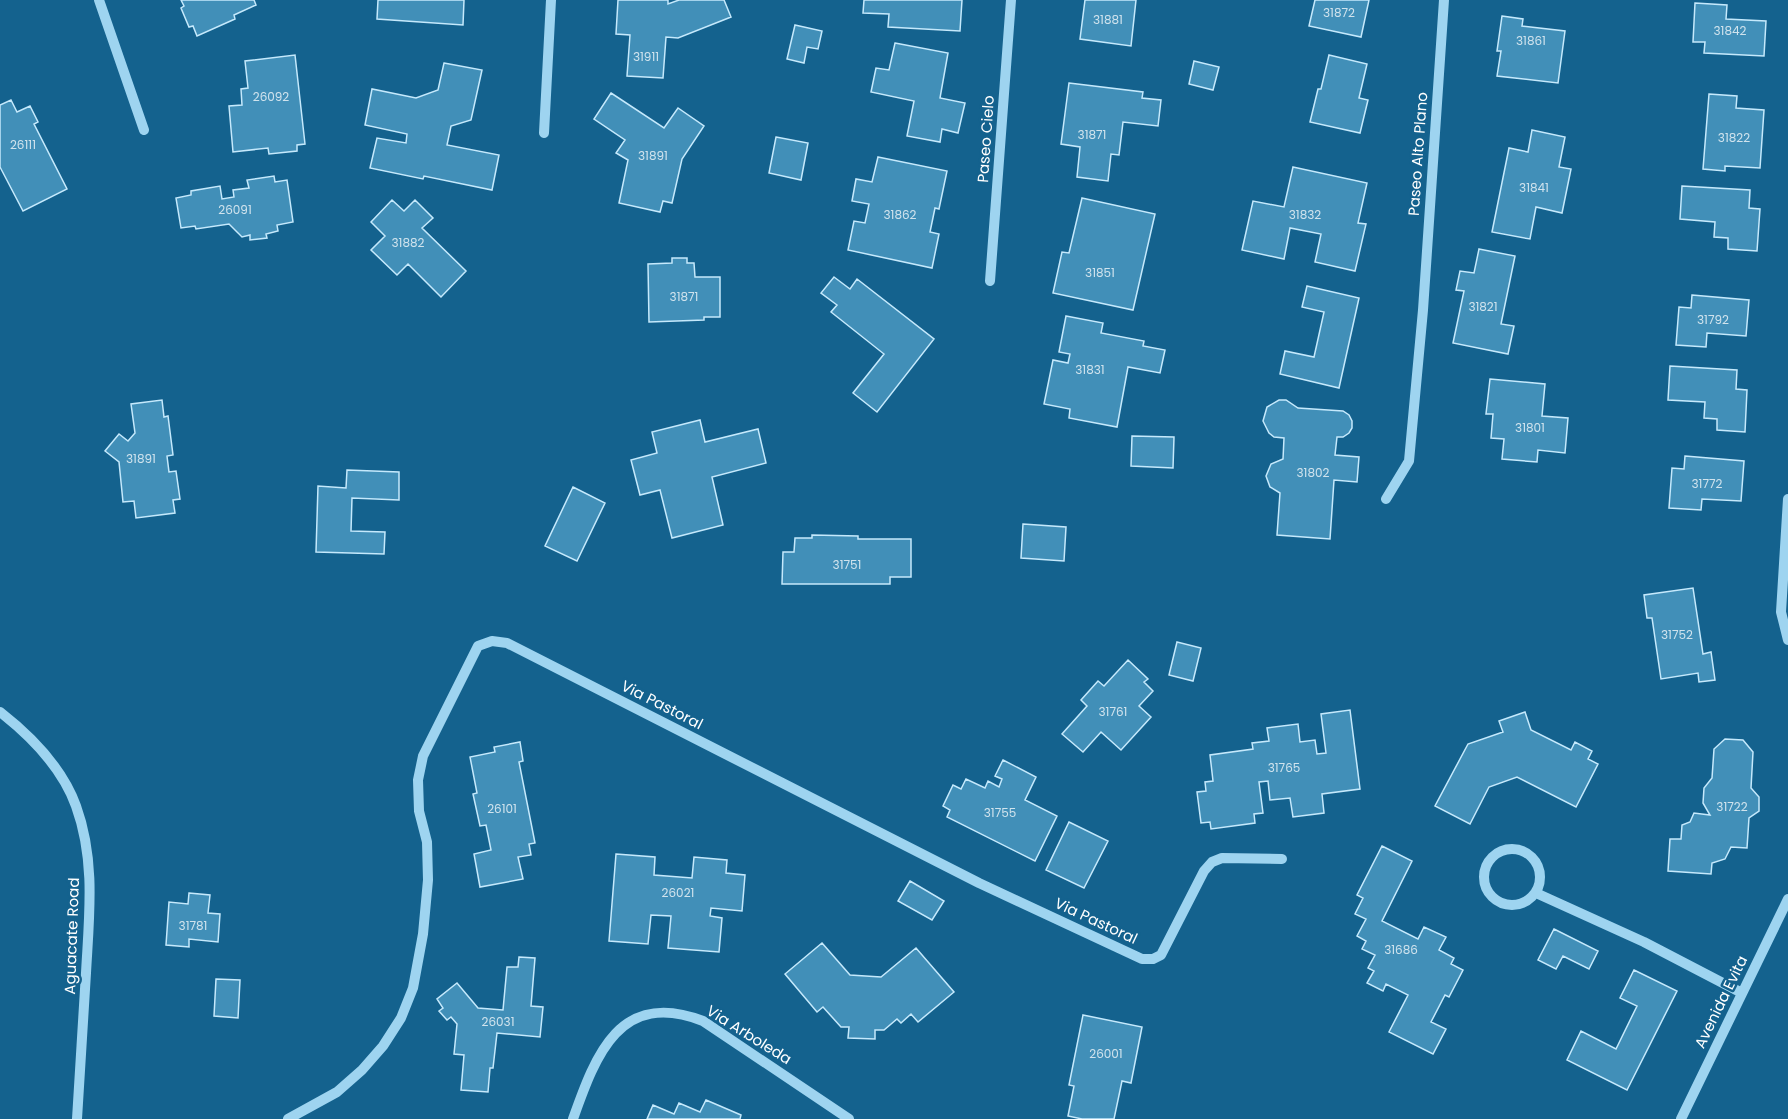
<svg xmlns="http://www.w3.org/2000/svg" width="1788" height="1119" viewBox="0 0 1788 1119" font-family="Poppins,sans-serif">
	<rect width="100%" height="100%" fill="#14628e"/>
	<path fill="#418fb8" stroke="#c5e9fc" stroke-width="1.5" d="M 181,0 L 254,0 L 256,5 L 234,15 L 235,19 L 197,36 L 193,26 L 189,27 L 181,8 L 184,6 Z
		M 378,0 L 464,0 L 463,25 L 377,19 Z
		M 618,0 L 668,0 L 668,4 L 679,0 L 724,0 L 731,17 L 678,38 L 666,37 L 663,78 L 627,76 L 630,35 L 616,34 Z
		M 864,0 L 962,0 L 960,31 L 888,27 L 889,14 L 863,13 Z
		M 1085,0 L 1136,0 L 1131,46 L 1080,39 Z
		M 1315,0 L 1369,0 L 1361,37 L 1309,26 Z
		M 1695,3 L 1727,5 L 1726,19 L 1766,21 L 1764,56 L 1704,53 L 1705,42 L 1693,42 Z
		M 1502,16 L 1523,19 L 1522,26 L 1565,31 L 1558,83 L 1497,76 L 1501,51 L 1497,51 Z
		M 795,25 L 822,31 L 818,49 L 807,47 L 804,63 L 787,59 Z
		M 895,43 L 948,53 L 940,98 L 965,103 L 958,133 L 942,129 L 940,142 L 907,136 L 914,101 L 871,92 L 876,68 L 889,70 Z
		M 295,55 L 305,144 L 297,145 L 297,151 L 269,154 L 268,148 L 233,152 L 229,106 L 242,105 L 241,89 L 248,88 L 245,61 Z
		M 1329,55 L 1367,64 L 1359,98 L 1368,100 L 1360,133 L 1310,122 L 1318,89 L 1321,89 Z
		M 1194,61 L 1219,67 L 1213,90 L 1189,84 Z
		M 444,63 L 482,70 L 471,120 L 451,126 L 447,145 L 499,155 L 492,190 L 424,176 L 423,179 L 370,168 L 377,138 L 406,143 L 407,134 L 365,125 L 372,89 L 416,98 L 438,90 Z
		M 1069,83 L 1143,92 L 1142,98 L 1161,100 L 1158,126 L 1123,122 L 1119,155 L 1111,154 L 1108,181 L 1077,177 L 1080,147 L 1061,144 Z
		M 611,93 L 664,128 L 678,108 L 704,126 L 682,159 L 672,203 L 663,201 L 660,212 L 619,203 L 628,160 L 616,153 L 625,140 L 594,119 Z
		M 1709,94 L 1737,96 L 1736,108 L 1764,110 L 1760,168 L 1725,166 L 1725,171 L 1703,169 Z
		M 11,100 L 17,112 L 30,106 L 38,122 L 34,124 L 67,189 L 23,211 L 0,167 L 0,105 Z
		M 1532,130 L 1565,137 L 1559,167 L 1571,169 L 1562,213 L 1536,207 L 1530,239 L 1492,232 L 1509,148 L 1528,152 Z
		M 776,137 L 808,143 L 801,180 L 769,173 Z
		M 878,157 L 947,171 L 939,209 L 935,208 L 930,232 L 939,234 L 932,268 L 848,250 L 854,221 L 865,223 L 869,204 L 852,201 L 856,179 L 872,182 Z
		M 1293,167 L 1367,183 L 1358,223 L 1366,224 L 1355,271 L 1315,262 L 1321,234 L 1290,228 L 1284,259 L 1242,250 L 1253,201 L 1284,207 Z
		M 274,176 L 275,182 L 287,180 L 293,222 L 277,225 L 278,231 L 266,234 L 267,238 L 250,240 L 250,235 L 242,237 L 229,224 L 196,229 L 195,226 L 181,228 L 176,198 L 191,195 L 191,191 L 220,186 L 222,199 L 234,197 L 233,190 L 249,188 L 247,180 Z
		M 1682,186 L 1750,190 L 1749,208 L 1760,209 L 1757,251 L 1728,249 L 1728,238 L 1714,237 L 1715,222 L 1680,219 Z
		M 1082,198 L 1155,214 L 1133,310 L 1053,293 L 1062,252 L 1069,253 Z
		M 392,200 L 404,211 L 415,200 L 433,218 L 422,228 L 466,271 L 441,297 L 408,264 L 397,275 L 371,250 L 385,236 L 371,222 Z
		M 1479,249 L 1515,256 L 1501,324 L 1514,326 L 1508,354 L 1453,343 L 1464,291 L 1456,290 L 1460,271 L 1474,273 Z
		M 672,258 L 687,258 L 687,263 L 694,263 L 695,277 L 720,277 L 720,317 L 704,317 L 704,320 L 649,322 L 648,264 L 672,263 Z
		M 834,277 L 850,289 L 857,279 L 934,339 L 877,412 L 853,393 L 884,354 L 831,312 L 837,305 L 821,293 Z
		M 1307,286 L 1359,298 L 1339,388 L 1280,374 L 1285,351 L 1314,357 L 1324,312 L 1302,307 Z
		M 1692,295 L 1749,300 L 1746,336 L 1707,333 L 1706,347 L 1676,345 L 1679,307 L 1691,308 Z
		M 1066,316 L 1103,323 L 1101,333 L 1144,341 L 1143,346 L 1165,350 L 1160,373 L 1128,367 L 1117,427 L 1069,418 L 1070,409 L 1044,404 L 1053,360 L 1068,363 L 1070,354 L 1059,352 Z
		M 1670,366 L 1737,370 L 1736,389 L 1747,390 L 1745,432 L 1717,430 L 1717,419 L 1704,418 L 1705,402 L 1668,400 Z
		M 1490,379 L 1545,384 L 1542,416 L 1568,418 L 1565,453 L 1538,450 L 1537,462 L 1502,459 L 1504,439 L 1491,438 L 1493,414 L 1486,414 Z
		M 162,400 L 164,417 L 168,416 L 173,455 L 167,456 L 169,472 L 176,471 L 180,499 L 173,500 L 175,513 L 136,518 L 134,501 L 123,502 L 119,462 L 105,451 L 119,434 L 128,441 L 135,433 L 131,404 Z
		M 1279,400 L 1286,400 L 1298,408 L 1343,411 L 1349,415 L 1352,421 L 1352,428 L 1349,433 L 1343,437 L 1337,437 L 1335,455 L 1359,457 L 1357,482 L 1334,480 L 1330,539 L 1277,535 L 1280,493 L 1270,487 L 1266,476 L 1271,464 L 1283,459 L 1284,438 L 1274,437 L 1269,433 L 1263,421 L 1267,407 Z
		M 700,420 L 705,442 L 758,429 L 766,463 L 712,477 L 723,525 L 672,538 L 660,490 L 640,495 L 631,460 L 657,453 L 652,432 Z
		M 1132,436 L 1174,437 L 1173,468 L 1131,466 Z
		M 1685,456 L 1744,461 L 1741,501 L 1702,499 L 1701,510 L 1669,508 L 1672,468 L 1684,469 Z
		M 347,470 L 399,472 L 399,500 L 352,498 L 351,531 L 385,532 L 384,554 L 316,552 L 318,486 L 346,488 Z
		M 573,487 L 605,503 L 577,561 L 545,546 Z
		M 1023,524 L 1066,527 L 1064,561 L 1021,558 Z
		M 812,535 L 858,536 L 858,539 L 911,539 L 911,577 L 890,577 L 890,584 L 782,584 L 783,552 L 794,552 L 795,538 L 812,538 Z
		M 1693,588 L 1703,654 L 1711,652 L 1715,680 L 1699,682 L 1698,673 L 1661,679 L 1652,618 L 1647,618 L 1644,595 Z
		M 1177,642 L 1201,648 L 1193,681 L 1169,675 Z
		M 1128,660 L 1148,679 L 1144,682 L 1153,691 L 1139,706 L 1151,717 L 1121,750 L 1101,732 L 1083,752 L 1062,734 L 1087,706 L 1081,700 L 1098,681 L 1104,686 Z
		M 1350,710 L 1360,789 L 1322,794 L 1324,813 L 1293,817 L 1290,798 L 1270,800 L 1268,781 L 1259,782 L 1263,813 L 1254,814 L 1255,823 L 1211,829 L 1210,822 L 1201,823 L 1197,792 L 1206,791 L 1205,782 L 1213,781 L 1210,755 L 1253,749 L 1252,743 L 1269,741 L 1267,728 L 1298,724 L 1300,742 L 1315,740 L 1317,754 L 1326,753 L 1321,714 Z
		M 1525,712 L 1531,730 L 1571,750 L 1575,742 L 1592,751 L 1588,759 L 1598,764 L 1576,807 L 1517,777 L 1489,787 L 1470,824 L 1435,806 L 1468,744 L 1503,732 L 1499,721 Z
		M 1725,739 L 1743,740 L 1753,752 L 1751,788 L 1759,797 L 1759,811 L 1749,818 L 1747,848 L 1731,847 L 1725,859 L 1712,863 L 1711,874 L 1668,871 L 1670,839 L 1681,839 L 1682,825 L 1690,822 L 1694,813 L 1710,815 L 1703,803 L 1704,788 L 1712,778 L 1714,749 Z
		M 520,742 L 523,761 L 519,762 L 535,843 L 529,844 L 531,855 L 518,857 L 523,879 L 480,887 L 474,854 L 491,850 L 486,825 L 480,826 L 473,794 L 477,793 L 470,757 L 495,752 L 494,747 Z
		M 1003,760 L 1036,777 L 1025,800 L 1057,816 L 1035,861 L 947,817 L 950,810 L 943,806 L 953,785 L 961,789 L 966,779 L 985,788 L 988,781 L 999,787 L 1002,779 L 995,776 Z
		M 1069,822 L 1108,841 L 1084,888 L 1046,870 Z
		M 1382,846 L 1412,861 L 1382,921 L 1418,939 L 1424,927 L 1446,937 L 1439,950 L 1454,958 L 1451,964 L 1463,970 L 1449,997 L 1445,995 L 1431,1022 L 1446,1029 L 1433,1054 L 1389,1032 L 1408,995 L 1386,984 L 1383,991 L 1367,983 L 1374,971 L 1368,968 L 1375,955 L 1362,949 L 1366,941 L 1357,936 L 1366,919 L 1355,914 L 1363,898 L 1357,895 Z
		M 616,854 L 655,857 L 654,875 L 692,878 L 694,857 L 727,860 L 726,873 L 745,875 L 742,911 L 711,908 L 710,916 L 722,918 L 719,952 L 668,948 L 671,916 L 651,915 L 648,944 L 609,941 Z
		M 910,881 L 944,901 L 932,920 L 898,901 Z
		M 189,893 L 210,895 L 208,913 L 220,914 L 218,942 L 189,939 L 189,947 L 166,945 L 169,902 L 188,904 Z
		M 1554,929 L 1598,951 L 1589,969 L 1563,956 L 1556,969 L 1538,960 Z
		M 822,943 L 850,975 L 881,977 L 916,948 L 954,992 L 918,1022 L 911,1014 L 901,1023 L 897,1019 L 884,1030 L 875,1030 L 875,1039 L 848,1038 L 849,1027 L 841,1027 L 823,1007 L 817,1012 L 785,974 Z
		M 519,957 L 535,958 L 531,1006 L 543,1007 L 540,1037 L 497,1033 L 493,1068 L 490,1068 L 488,1092 L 461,1090 L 464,1055 L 454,1054 L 457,1024 L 451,1017 L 447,1020 L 439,1011 L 443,1008 L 437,999 L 457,983 L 478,1008 L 503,1010 L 507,967 L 518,967 Z
		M 1634,970 L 1677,991 L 1627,1090 L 1567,1060 L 1581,1031 L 1616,1049 L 1637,1006 L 1620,998 Z
		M 216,979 L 240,980 L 238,1018 L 214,1016 Z
		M 1083,1015 L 1142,1027 L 1131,1083 L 1122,1081 L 1114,1119 L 1082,1119 L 1068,1116 L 1074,1086 L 1069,1085 Z
		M 706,1100 L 741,1115 L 740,1119 L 647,1119 L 653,1105 L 674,1114 L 679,1103 L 700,1112 Z"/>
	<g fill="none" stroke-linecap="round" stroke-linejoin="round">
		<path stroke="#9ed4f0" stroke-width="10" d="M 99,0 L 144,130
			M 544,133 L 551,0
			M 990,281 L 1011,0
			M 1386,499 L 1409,461 L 1423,310 L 1444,0
			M 1788,499 L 1781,612 L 1788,640
			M 0,712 C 32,737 62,767 76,806 C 96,861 89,917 86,973 C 83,1022 80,1070 77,1119
			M1484 877a28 28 0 1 1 56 0a28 28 0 1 1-56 0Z
			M 1536,893 L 1644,942 L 1742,993
			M 288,1119 L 337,1092 L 362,1070 L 383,1046 L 401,1018 L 413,988 L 423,934 L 428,880 L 427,842 L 419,811 L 418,780 L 423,756 L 478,646 L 492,641 L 507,643 L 979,883 L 1142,959 L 1153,959 L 1161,955 L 1204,871 L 1212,862 L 1222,858 L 1282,859
			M 573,1119 C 596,1054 620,989 703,1021 L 849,1119
			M 1681,1119 L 1788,899"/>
	</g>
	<g text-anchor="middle" stroke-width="5" stroke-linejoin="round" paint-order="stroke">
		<g font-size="12" fill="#d0e3ed">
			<text x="1339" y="17">31872</text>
			<text x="1108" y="24">31881</text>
			<text x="1730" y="35">31842</text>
			<text x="1531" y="45">31861</text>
			<text x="646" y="61">31911</text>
			<text x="271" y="101">26092</text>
			<text x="1092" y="139">31871</text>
			<text x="1734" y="142">31822</text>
			<text x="23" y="149">26111</text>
			<text x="653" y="160">31891</text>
			<text x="1534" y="192">31841</text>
			<text x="235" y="214">26091</text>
			<text x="900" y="219">31862</text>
			<text x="1305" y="219">31832</text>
			<text x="408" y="247">31882</text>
			<text x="1100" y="277">31851</text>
			<text x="684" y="301">31871</text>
			<text x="1483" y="311">31821</text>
			<text x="1713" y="324">31792</text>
			<text x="1090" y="374">31831</text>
			<text x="1530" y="432">31801</text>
			<text x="141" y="463">31891</text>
			<text x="1313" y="477">31802</text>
			<text x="1707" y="488">31772</text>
			<text x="847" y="569">31751</text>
			<text x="1677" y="639">31752</text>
			<text x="1113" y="716">31761</text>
			<text x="1284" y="772">31765</text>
			<text x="1732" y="811">31722</text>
			<text x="502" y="813">26101</text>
			<text x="1000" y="817">31755</text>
			<text x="678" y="897">26021</text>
			<text x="193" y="930">31781</text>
			<text x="1401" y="954">31686</text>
			<text x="498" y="1026">26031</text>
			<text x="1106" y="1058">26001</text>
		</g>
		<g font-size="15" fill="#fff" stroke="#14628e">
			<text transform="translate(986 139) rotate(-86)" y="5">Paseo Cielo</text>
			<text transform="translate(1418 154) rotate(-86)" y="5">Paseo Alto Plano</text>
			<text transform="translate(662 705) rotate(27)" y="5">Via Pastoral</text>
			<text transform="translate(1096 921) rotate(25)" y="5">Via Pastoral</text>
			<text transform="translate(72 936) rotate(-88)" y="5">Aguacate Road</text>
			<text transform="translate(1721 1002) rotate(-64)" y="5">Avenida Evita</text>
			<text transform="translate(749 1035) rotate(32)" y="5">Via Arboleda</text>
		</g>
	</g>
</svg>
